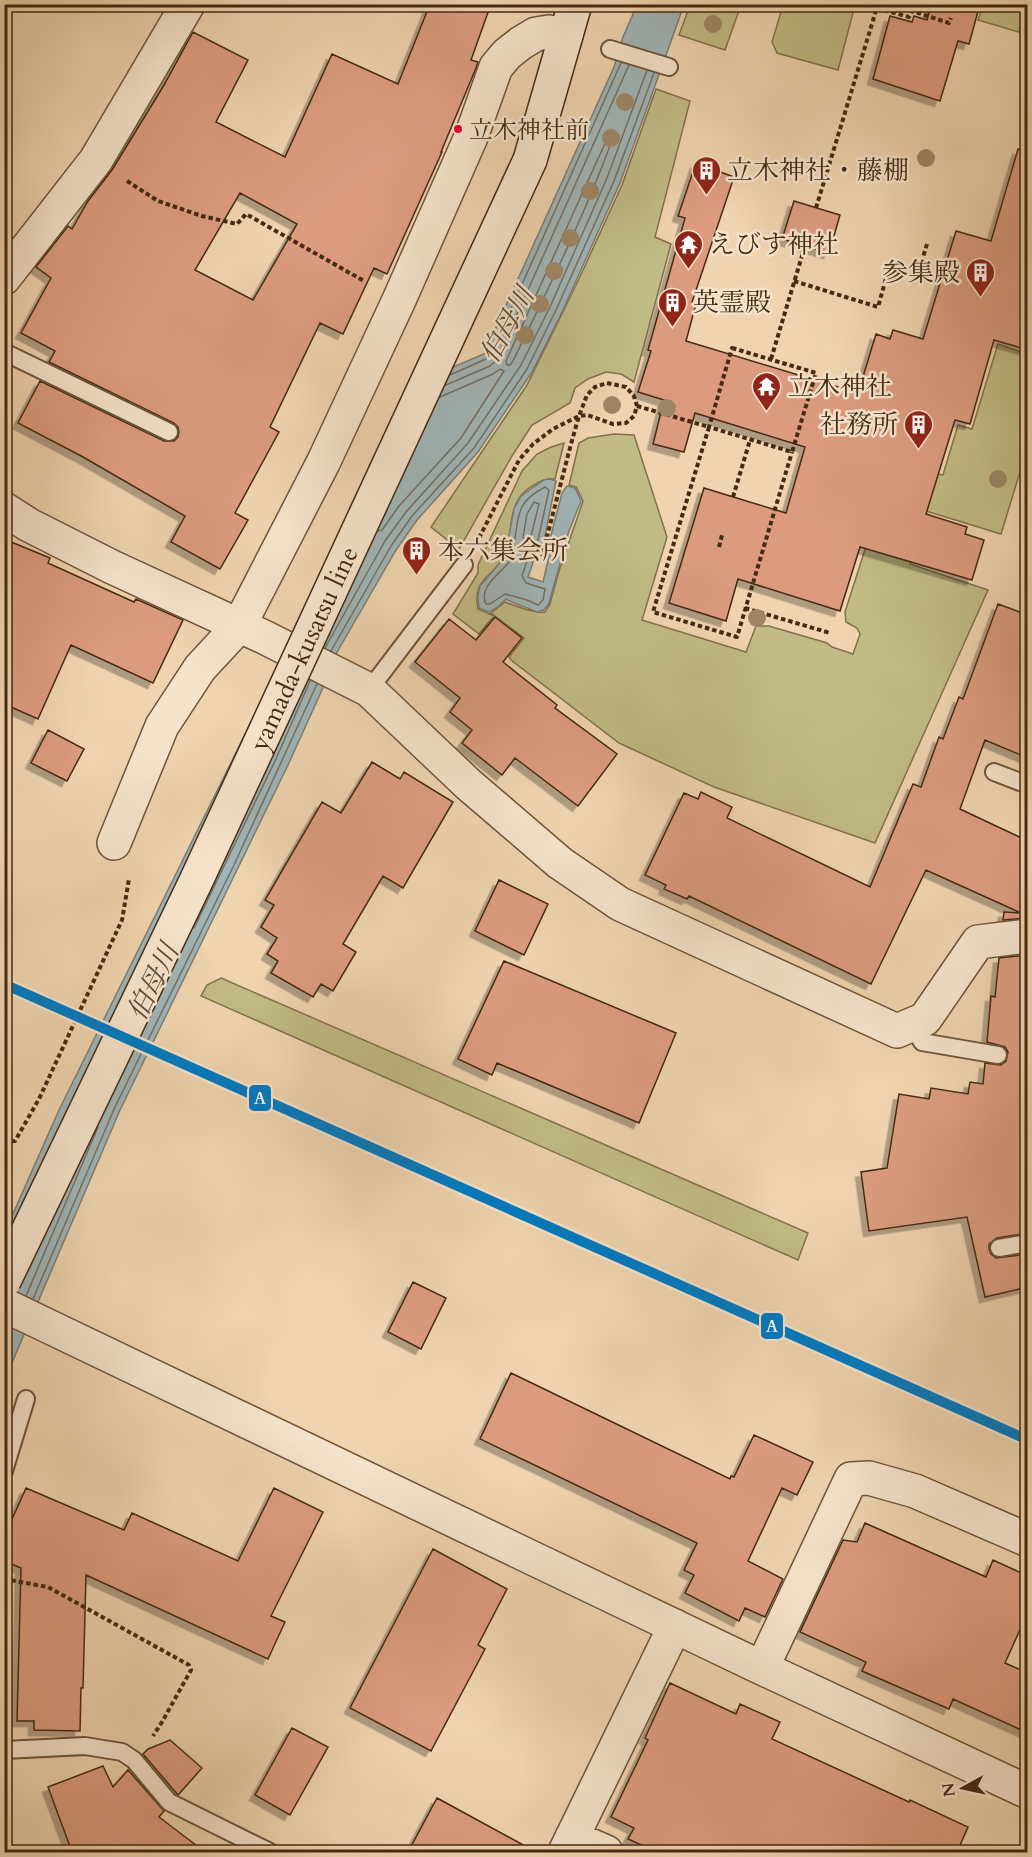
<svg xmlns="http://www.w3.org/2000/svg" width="1032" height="1857" viewBox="0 0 1032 1857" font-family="Cardo,'Noto Serif JP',serif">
	<defs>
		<filter id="shadow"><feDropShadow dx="-5.5" dy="5.5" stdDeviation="0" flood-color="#0004"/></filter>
	</defs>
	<rect width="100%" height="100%" fill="#efd4af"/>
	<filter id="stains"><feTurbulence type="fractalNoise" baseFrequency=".00333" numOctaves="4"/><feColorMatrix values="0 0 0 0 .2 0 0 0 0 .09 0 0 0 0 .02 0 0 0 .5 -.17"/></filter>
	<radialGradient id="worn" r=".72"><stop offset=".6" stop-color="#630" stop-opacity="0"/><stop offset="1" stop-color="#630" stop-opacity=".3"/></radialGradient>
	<path fill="#c1bb85" stroke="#82724c" stroke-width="1.5" d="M 690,5 L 741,5 L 725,50 L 679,35 Z
		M 783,5 L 855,5 L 838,70 L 777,53 L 772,42 Z
		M 983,5 L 1027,5 L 1019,32 L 978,20 Z
		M 656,89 L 690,101 L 655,237 L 671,244 L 634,382 L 621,374 L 606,372 L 588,379 L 575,388 L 570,403 L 532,425 L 512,456 L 459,549 L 431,527 L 527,385 L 578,281 L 622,185 Z
		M 998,344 L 1027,354 L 1027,449 L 1001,534 L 926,511 L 937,474 L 943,475 L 958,425 L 972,429 Z
		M 614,434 L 634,435 L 667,537 L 642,620 L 746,652 L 756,626 L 769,626 L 827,643 L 832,647 L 853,654 L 860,634 L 857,628 L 846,622 L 845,612 L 869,537 L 913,551 L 910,564 L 988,590 L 875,843 L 714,787 L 619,743 L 511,660 L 509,657 L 524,638 L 491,613 L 505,602 C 516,606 535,614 545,612 L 550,604 L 559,571 L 583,501 L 576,487 L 569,485 L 579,443 L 588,438 Z
		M 564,443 L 555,479 C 548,478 540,481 534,485 C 505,501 515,528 505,554 C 496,577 471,577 478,609 L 494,616 L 479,634 L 453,614 L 478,573 L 478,565 L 522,471 L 537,454 L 551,447 Z
		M 221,978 L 808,1233 L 798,1260 L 201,996 L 207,985 Z"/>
	<path fill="#a0b5b7" stroke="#7b7d75" stroke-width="1.5" fill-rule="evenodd" d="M 637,5 L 684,5 L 620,183 L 562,312 L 532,372 L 478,452 L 417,520 L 396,550 L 332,661 L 322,690 L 288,765 L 120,1110 L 5,1379 L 5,1232 L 59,1110 L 420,381 L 484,354 L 614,67 L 623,37 Z
		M 550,479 L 556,481 L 544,541 L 549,543 L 562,493 L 567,486 L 575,488 L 581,501 L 569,531 L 549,603 L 544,610 L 537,612 C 527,607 516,605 506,599 L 498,607 L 489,612 L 479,608 L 478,596 L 480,586 L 505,557 L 514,509 L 521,496 L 544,480 ZM 538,548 L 546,549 L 550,552 L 543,582 L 528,577 Z"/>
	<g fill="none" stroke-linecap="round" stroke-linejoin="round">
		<path stroke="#727064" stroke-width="1.5" d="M 607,139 L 610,140 L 611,143 C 584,217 548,289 513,361 L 510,365 L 507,365 L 506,361 Z
			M 450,375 L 486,359 L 490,356 L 621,63
			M 446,385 L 490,366 L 496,361 L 629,65
			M 545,487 L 549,490 L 538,540 L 532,546 L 522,576 L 526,583 L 545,589 L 543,600 L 538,605 L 527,600 L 505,594 L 490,604 L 486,604 C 478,587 500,574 509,562 C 512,557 513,550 514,544 C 519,515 516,502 545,487 Z
			M 534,502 L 539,504 L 531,536 L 525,540 L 523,537 L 527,514 Z
			M 378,531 L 382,530 L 399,506 L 461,438 L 504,371 L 500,369 L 493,374 L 440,397
			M 325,648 L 385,541 L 406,512 L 468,443 L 521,365 L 550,307 L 607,178 L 647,70
			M 331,651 L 391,546 L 412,516 L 474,448 L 527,369 L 556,310 L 614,181 L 654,73
			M 194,928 L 276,759 L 310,681
			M 26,1296 L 98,1127
			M 33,1299 L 115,1107 L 234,865 L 317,684"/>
	</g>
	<path fill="#dc9b7f" stroke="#432a12" stroke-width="1.5" fill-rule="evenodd" filter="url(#shadow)" d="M 430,4 L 491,4 L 471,60 L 478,62 L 476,68 L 441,152 L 442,152 L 387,274 L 374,268 L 343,334 L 320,323 L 270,427 L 279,432 L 235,513 L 248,520 L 220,569 L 171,542 L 185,516 L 83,457 L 18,423 L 40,381 L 164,441 L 174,441 L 178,437 L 179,432 L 178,427 L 174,423 L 49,362 L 55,351 L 21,333 L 51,278 L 36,267 L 68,226 L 72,229 L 88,201 L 112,170 L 164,85 L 193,32 L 248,60 L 216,122 L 285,157 L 332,54 L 398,84 ZM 240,193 L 297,224 L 253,300 L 195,270 Z
		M 931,4 L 980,4 L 969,44 L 958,41 L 940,101 L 873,79 L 890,16 L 912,22 L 914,16 L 927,20 Z
		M 1018,149 L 1028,150 L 1028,350 L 994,340 L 970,424 L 955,420 L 926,514 L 967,527 L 965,534 L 984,540 L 972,580 L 860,547 L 840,611 L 738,579 L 726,621 L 669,603 L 704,488 L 786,513 L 805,447 L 695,413 L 684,452 L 653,444 L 664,400 L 638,392 L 651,351 L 648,350 L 685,218 L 678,216 L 696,163 L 734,177 L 692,302 L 696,304 L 686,341 L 858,393 L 876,334 L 890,339 L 893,330 L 923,339 L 956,231 L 991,241 Z
		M 794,201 L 840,215 L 829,253 L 782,239 Z
		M 4,539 L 50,558 L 48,563 L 134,602 L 136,599 L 183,620 L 153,683 L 71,645 L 38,719 L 4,704 Z
		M 998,604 L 1028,615 L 1028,758 L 985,740 L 960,809 L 1028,841 L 1028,918 L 1003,920 L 1004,912 L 1021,913 L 926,870 L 871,984 L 689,896 L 687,899 L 664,889 L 666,885 L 645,875 L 684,793 L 698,799 L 701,792 L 732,807 L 727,818 L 870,887 L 913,784 L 921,787 L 939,737 L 943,739 L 959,697 L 963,699 Z
		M 495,617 L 522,638 L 503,662 L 557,705 L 555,708 L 617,754 L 578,806 L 515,758 L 502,775 L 462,743 L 472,730 L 450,712 L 460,698 L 415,662 L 449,619 L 476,640 Z
		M 48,730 L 84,749 L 67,781 L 31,763 Z
		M 372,762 L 400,779 L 404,772 L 453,802 L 403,888 L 383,876 L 343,944 L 356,952 L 333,991 L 321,984 L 313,997 L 271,973 L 278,961 L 267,954 L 277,938 L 261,927 L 274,905 L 265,900 L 322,802 L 341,813 Z
		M 499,880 L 548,904 L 524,955 L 475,931 Z
		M 1028,955 L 1028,1233 L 997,1238 L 989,1244 L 989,1249 L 991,1254 L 996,1258 L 1028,1254 L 1028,1287 L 985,1297 L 967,1217 L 869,1231 L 861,1172 L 887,1168 L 899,1094 L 929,1099 L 931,1088 L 968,1094 L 970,1082 L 983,1084 L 985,1063 L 1001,1065 L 1006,1061 L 1008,1052 L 1005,1047 L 987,1042 L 991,996 L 995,997 L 999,958 Z
		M 504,961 L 676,1033 L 639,1123 L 497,1063 L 492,1075 L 458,1059 Z
		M 413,1282 L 446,1298 L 421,1349 L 388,1332 Z
		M 511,1373 L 730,1479 L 731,1476 L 734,1477 L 754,1435 L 813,1462 L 797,1495 L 782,1488 L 748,1561 L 783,1579 L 765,1617 L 745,1608 L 739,1621 L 685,1593 L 694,1575 L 684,1570 L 697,1543 L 480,1439 Z
		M 26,1488 L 124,1530 L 132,1513 L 238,1561 L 274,1488 L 323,1512 L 271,1616 L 285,1622 L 268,1659 L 86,1575 L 83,1688 L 81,1688 L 80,1731 L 34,1730 L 34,1721 L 17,1721 L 21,1568 L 4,1561 L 4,1537 Z
		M 865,1523 L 986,1577 L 993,1560 L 1028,1576 L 1028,1612 L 1005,1663 L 1028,1673 L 1028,1733 L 953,1699 L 949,1709 L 862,1671 L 866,1662 L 800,1632 L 843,1540 L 857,1542 Z
		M 433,1549 L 507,1589 L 478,1645 L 485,1649 L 431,1751 L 350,1708 Z
		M 670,1683 L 736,1714 L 740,1704 L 780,1722 L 772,1739 L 909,1802 L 910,1800 L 968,1827 L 957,1852 L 657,1852 L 628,1839 L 634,1828 L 611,1817 L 648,1740 L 645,1738 Z
		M 292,1728 L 328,1747 L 290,1815 L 255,1795 Z
		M 170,1740 L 202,1768 L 178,1795 L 143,1754 L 148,1749 Z
		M 103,1766 L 113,1787 L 128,1770 L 164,1811 L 159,1817 L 205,1852 L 72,1852 L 48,1787 Z
		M 437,1798 L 536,1852 L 408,1852 Z"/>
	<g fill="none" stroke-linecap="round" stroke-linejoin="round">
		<defs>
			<path id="lane" d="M 610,49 L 669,67
				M 4,352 L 169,432
				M 369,690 L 464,565
				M 994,772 L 1028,785
				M 912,1025 L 922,1042 L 998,1055
				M 999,1248 L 1028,1243
				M 4,1471 L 26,1399
				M 4,1750 L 85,1746 L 122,1752 L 134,1760 L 169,1802 L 270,1852"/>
			<path id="street" d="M 4,278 L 96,160 L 188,4
				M 4,509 L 29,525 L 112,567 L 264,637 L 369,690 L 468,784 L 560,863 L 620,904 L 897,1031 L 925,1019 L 978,942 L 1028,936
				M 114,843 L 162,726 L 200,668 L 239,626 L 324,461 L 399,300 L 471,137 L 496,67 L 507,54 L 521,43 L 536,34 L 549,32 L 566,35
				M 4,1305 L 762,1668 L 1028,1792
				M 762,1668 L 851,1479 L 869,1478 L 915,1491 L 1028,1540
				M 572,1837 L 606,1852
				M 565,1852 L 675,1626"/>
			<path id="secondary" d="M 530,160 L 575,4"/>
		</defs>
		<use href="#lane" stroke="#6e5439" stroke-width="20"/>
		<use href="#street" stroke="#6e5439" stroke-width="36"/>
		<use href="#secondary" stroke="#432a12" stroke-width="36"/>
		<path stroke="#432a12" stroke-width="4" stroke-dasharray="4.5 3" stroke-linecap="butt" d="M 877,8 L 909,17 L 912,11 L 949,23 L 951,18
			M 809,162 L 829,167
			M 127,181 L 158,201 L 202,216 L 237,224 L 246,214 L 364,281
			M 816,208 L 878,4
			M 917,277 L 927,244
			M 794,281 L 878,307 L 889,268 L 940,284
			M 732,348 L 816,373 L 792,452 L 709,427 Z
			M 771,359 L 805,246
			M 637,406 L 709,427 L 653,612 L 737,637 L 792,452
			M 733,497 L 750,440
			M 479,538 L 519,460 L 533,444 L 553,429 L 579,416 L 587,415 L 613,424 L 626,423 L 634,416 L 637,406 L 634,396 L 626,387 L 607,383 L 595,387 L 587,395 L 579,416 L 571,444 L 542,556
			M 719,547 L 722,535
			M 745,608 L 830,633
			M 4,1142 L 15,1141 L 39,1099 L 122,920 L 129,879
			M 4,1579 L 48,1587 L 189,1665 L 191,1670 L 162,1722 L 153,1736"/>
		<use href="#lane" stroke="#f5e3cb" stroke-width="16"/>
		<use href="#street" stroke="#f5e3cb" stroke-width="33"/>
		<use href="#secondary" stroke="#f5e3cb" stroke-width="33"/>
		<defs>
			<g id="secondary-bridge">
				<path id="s1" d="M 4,1281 L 196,881 L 530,160"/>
			</g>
		</defs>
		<use href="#secondary-bridge" stroke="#432a12" stroke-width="36" stroke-linecap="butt"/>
		<use href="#secondary-bridge" stroke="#f5e3cb" stroke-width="33"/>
		<defs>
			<path id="rail-1" d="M 4,984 L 1028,1440"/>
		</defs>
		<use href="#rail-1" stroke="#f5e3cb" stroke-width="15"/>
		<use href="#rail-1" stroke="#007ac2" stroke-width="10"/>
	</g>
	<g fill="#9e8665">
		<circle cx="713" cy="24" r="9"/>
		<circle cx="625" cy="102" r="9"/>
		<circle cx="611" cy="138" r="9"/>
		<circle cx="926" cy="158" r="9"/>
		<circle cx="590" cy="191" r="9"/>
		<circle cx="570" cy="238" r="9"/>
		<circle cx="554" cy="271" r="9"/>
		<circle cx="540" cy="304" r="9"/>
		<circle cx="525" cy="335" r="9"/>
		<circle cx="612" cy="405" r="9"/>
		<circle cx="667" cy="408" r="9"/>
		<circle cx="998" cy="479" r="9"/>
		<circle cx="757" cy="618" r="9"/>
	</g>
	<defs>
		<symbol id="building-pin" viewBox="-11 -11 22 30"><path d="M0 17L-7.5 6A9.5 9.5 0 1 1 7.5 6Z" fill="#8f2418" stroke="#f5e3cb"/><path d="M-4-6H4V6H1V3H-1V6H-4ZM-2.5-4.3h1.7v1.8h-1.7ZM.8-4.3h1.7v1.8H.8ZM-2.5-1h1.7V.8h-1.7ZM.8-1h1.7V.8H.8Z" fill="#fff"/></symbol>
		<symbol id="temple-pin" viewBox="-11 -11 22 30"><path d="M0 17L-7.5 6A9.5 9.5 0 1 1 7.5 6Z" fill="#8f2418" stroke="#f5e3cb"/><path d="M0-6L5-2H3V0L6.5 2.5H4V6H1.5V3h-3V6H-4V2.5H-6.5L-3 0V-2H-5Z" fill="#fff"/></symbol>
	</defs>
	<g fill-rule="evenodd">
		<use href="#building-pin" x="690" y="154" width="33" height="45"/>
		<use href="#temple-pin" x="672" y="228" width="33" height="45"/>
		<use href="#building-pin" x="964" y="256" width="33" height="45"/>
		<use href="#building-pin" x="656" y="286" width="33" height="45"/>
		<use href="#temple-pin" x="750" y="370" width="33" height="45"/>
		<use href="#building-pin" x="902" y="408" width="33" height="45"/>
		<use href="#building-pin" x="400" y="534" width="33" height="45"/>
	</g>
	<circle fill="#e4002b" stroke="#f5e3cb" stroke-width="2" cx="458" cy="129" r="5"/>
	<g text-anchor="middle" stroke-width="5" stroke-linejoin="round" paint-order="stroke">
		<g font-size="24" fill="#432a12" stroke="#f5e3cb" text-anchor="start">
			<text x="469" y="138">立木神社前</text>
		</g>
		<g font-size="26" fill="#432a12" stroke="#f5e3cb" text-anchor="start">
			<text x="727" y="179">立木神社・藤棚</text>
			<text x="709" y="253">えびす神社</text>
			<text x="960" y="281" text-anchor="end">参集殿</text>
			<text x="693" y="311">英霊殿</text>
			<text x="788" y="395">立木神社</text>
			<text x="898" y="433" text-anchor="end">社務所</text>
			<text x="438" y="559">本六集会所</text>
		</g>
		<g font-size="26" fill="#432a12" stroke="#f5e3cb">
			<text dy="9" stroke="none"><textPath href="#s1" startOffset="700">yamada-kusatsu line</textPath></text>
		</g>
		<g font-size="27" font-style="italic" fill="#5a4d3b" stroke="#f5e3cb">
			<text transform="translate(507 325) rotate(-61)" y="9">伯母川</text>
			<text transform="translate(153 982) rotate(-64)" y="9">伯母川</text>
		</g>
	</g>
	<g stroke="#f5e3cb" stroke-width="2">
		<rect x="248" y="1084" width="24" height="28" rx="6" fill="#007ac2"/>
		<rect x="760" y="1312" width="24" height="28" rx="6" fill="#007ac2"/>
	</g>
	<g font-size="16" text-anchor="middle" font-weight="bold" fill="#fff">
		<text x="260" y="1104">A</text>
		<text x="772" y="1332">A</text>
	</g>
	<rect width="1032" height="1857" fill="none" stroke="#efd4af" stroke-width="24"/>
	<rect x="6" y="6" width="1020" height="1845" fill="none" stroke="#432a12" stroke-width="3"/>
	<rect x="12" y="12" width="1008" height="1833" fill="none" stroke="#432a12" stroke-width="1.5"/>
	<g transform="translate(963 1788) rotate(262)" stroke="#f5e3cb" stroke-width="4.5" paint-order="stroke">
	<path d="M0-4.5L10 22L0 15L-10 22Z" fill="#432a12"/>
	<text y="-9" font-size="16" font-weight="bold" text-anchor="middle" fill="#432a12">N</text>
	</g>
	<rect width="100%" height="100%" filter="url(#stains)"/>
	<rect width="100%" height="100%" fill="url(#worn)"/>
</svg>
